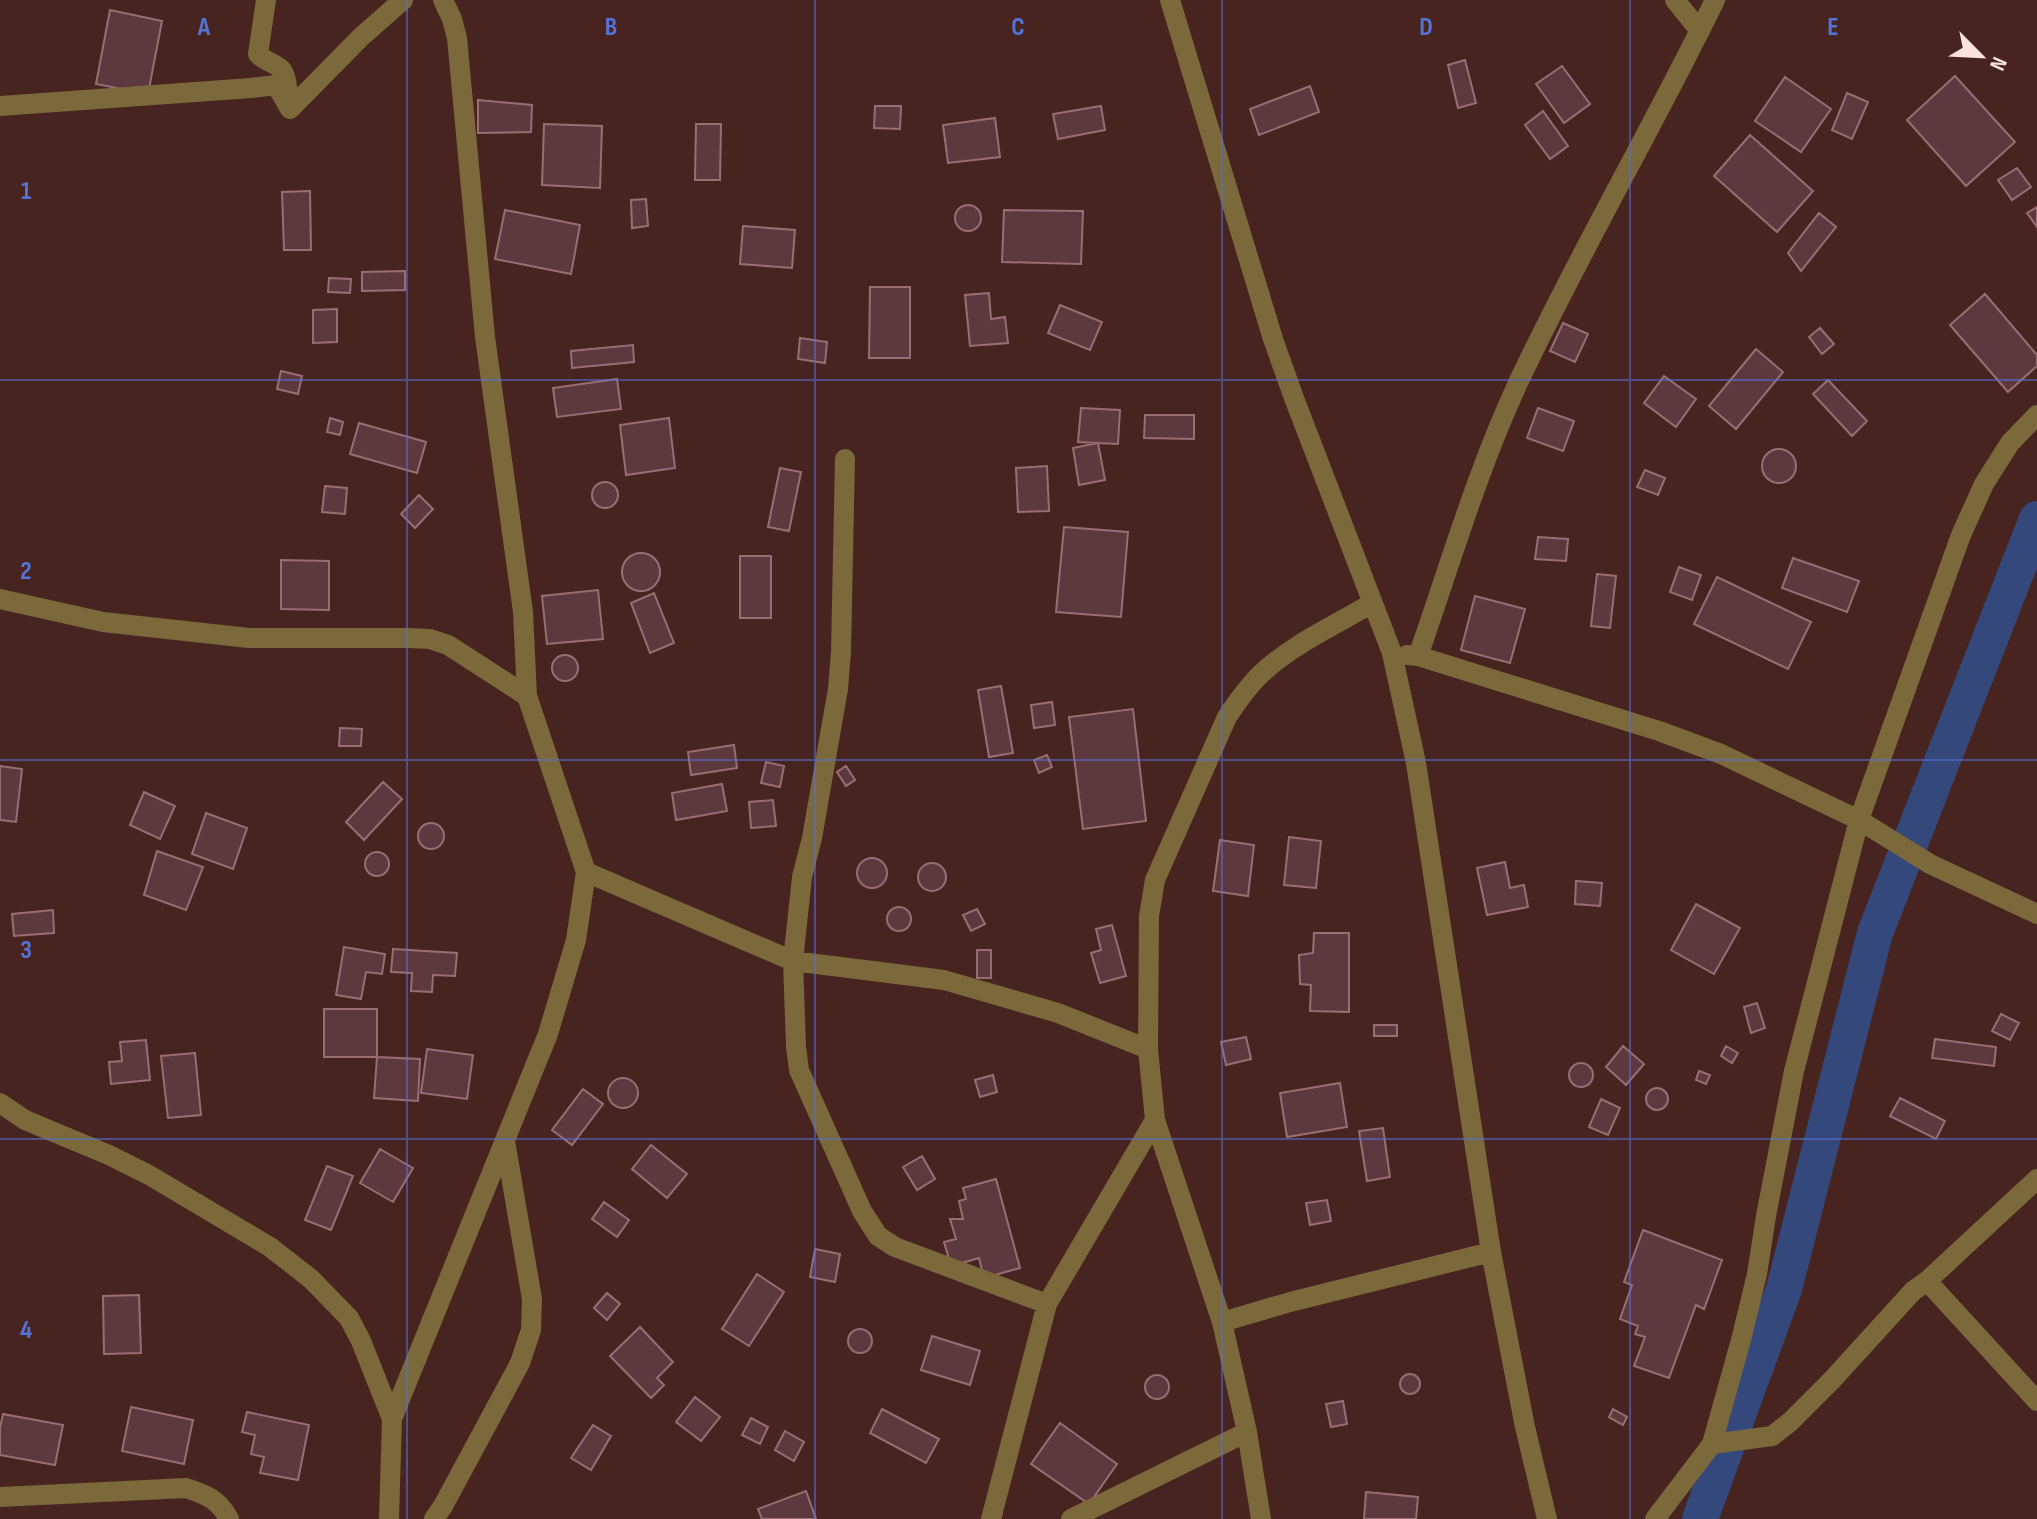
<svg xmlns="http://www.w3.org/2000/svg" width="2037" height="1519" viewBox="0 0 2037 1519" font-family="'Sofia Sans Condensed',sans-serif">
	<rect width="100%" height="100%" fill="#472420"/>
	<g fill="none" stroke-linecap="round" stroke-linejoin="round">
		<path stroke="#35487b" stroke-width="36" d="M 1700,1519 L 1784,1289 L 1875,933 L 2037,519"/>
	</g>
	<path fill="#5e383f" stroke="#986e75" stroke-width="2" d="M 110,10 L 162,21 L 148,94 L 96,84 Z
		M 1465,60 L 1476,103 L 1458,108 L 1448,65 Z
		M 1562,66 L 1590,104 L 1564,123 L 1536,84 Z
		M 1955,76 L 2015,142 L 1966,186 L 1907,120 Z
		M 1785,77 L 1831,109 L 1801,152 L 1755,121 Z
		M 1310,86 L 1319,112 L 1259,135 L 1250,109 Z
		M 1847,93 L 1868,102 L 1852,139 L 1832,130 Z
		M 478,100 L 532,105 L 531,132 L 478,133 Z
		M 875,106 L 901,106 L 900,129 L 874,128 Z
		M 1101,106 L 1105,130 L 1058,139 L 1053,114 Z
		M 1543,111 L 1568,146 L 1550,159 L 1525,125 Z
		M 995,118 L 1000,157 L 948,163 L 943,125 Z
		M 544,124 L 602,126 L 600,188 L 542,185 Z
		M 696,124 L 721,124 L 720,180 L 695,180 Z
		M 1750,135 L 1813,191 L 1777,232 L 1714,176 Z
		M 2017,168 L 2031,187 L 2012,200 L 1998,180 Z
		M 310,191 L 311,250 L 284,250 L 282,192 Z
		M 646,199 L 648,226 L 632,228 L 631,200 Z
		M955 218a13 13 0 1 1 26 0a13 13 0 1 1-26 0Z
		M 2037,207 L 2037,227 L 2027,213 Z
		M 505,210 L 580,225 L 571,274 L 495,259 Z
		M 1004,210 L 1083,211 L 1081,264 L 1002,262 Z
		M 1819,213 L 1836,227 L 1801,271 L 1788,253 Z
		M 743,226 L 795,230 L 792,268 L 740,264 Z
		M 405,271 L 405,290 L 362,291 L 362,272 Z
		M 329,278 L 351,279 L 350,293 L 328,292 Z
		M 870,287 L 910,287 L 910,358 L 869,358 Z
		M 989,293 L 991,319 L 1005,317 L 1008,343 L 970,346 L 965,295 Z
		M 1985,294 L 2037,355 L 2037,366 L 2008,392 L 1950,325 Z
		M 1060,305 L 1102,322 L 1090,350 L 1048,333 Z
		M 337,309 L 337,342 L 313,343 L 313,310 Z
		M 1563,323 L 1588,334 L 1575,362 L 1550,351 Z
		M 1820,328 L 1834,344 L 1822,354 L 1809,337 Z
		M 800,338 L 827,342 L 825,363 L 798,359 Z
		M 633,345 L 634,362 L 572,368 L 571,351 Z
		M 1756,349 L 1783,372 L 1736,429 L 1709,406 Z
		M 281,371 L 302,376 L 298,394 L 277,389 Z
		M 1664,376 L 1696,399 L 1676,427 L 1644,403 Z
		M 617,379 L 621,409 L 557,417 L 553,388 Z
		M 1828,380 L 1867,421 L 1852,436 L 1813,394 Z
		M 1081,408 L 1120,410 L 1118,444 L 1078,442 Z
		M 1538,408 L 1574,421 L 1563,451 L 1527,438 Z
		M 1145,415 L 1194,415 L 1194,439 L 1144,438 Z
		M 330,418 L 343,422 L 340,435 L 327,432 Z
		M 669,418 L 675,468 L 626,475 L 620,425 Z
		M 359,423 L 426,442 L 417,473 L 350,454 Z
		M 1098,443 L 1105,480 L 1079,485 L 1073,448 Z
		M1762 466a17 17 0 1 1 34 0a17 17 0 1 1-34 0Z
		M 1047,466 L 1049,511 L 1018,512 L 1016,468 Z
		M 780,468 L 801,472 L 789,531 L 768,527 Z
		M 1645,470 L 1665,478 L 1658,495 L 1637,487 Z
		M592 495a13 13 0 1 1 26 0a13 13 0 1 1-26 0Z
		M 325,486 L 347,488 L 345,514 L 322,512 Z
		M 419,495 L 433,509 L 415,528 L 401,514 Z
		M 1064,527 L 1128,532 L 1121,617 L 1056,612 Z
		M 1538,537 L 1568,539 L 1566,561 L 1535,559 Z
		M622 572a19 19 0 1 1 38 0a19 19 0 1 1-38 0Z
		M 740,556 L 771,556 L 771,618 L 740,618 Z
		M 1793,558 L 1859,581 L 1847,612 L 1782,588 Z
		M 281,560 L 329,561 L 329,610 L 281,609 Z
		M 1679,567 L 1701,575 L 1692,600 L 1670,592 Z
		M 1597,574 L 1616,576 L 1610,628 L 1591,626 Z
		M 1717,577 L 1811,622 L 1788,669 L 1694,624 Z
		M 598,590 L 603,639 L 547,644 L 542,596 Z
		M 654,593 L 674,643 L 650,653 L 631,603 Z
		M 1475,596 L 1525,609 L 1510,663 L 1461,650 Z
		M552 668a13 13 0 1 1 26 0a13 13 0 1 1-26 0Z
		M 1001,686 L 1013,753 L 989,757 L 978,690 Z
		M 1052,702 L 1055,725 L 1034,728 L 1031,705 Z
		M 1133,709 L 1146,821 L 1083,829 L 1069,717 Z
		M 340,728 L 362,729 L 361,746 L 339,746 Z
		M 734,745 L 737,768 L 691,775 L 688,752 Z
		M 1047,755 L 1052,767 L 1039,773 L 1034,760 Z
		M 766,762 L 784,766 L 780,787 L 761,783 Z
		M 0,766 L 22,769 L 16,822 L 0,820 Z
		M 846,766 L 855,780 L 846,786 L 837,772 Z
		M 383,782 L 402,799 L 364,840 L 346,822 Z
		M 722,784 L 727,811 L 676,820 L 672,793 Z
		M 144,792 L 175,806 L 160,839 L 130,825 Z
		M 773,800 L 776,826 L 751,828 L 749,802 Z
		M 206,813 L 247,828 L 233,869 L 192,854 Z
		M418 836a13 13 0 1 1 26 0a13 13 0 1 1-26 0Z
		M 1289,837 L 1321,841 L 1316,888 L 1284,885 Z
		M 1220,840 L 1254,845 L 1248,896 L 1213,891 Z
		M 157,851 L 203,867 L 186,910 L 144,895 Z
		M365 864a12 12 0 1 1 24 0a12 12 0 1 1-24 0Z
		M857 873a15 15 0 1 1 30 0a15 15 0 1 1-30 0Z
		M 1505,862 L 1510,888 L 1524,885 L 1528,907 L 1487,915 L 1477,868 Z
		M918 877a14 14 0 1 1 28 0a14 14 0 1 1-28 0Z
		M 1576,881 L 1602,883 L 1600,906 L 1575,904 Z
		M 1696,904 L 1740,928 L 1714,974 L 1671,950 Z
		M887 919a12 12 0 1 1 24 0a12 12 0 1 1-24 0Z
		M 977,909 L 985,924 L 971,931 L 963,915 Z
		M 53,910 L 54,933 L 14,936 L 12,914 Z
		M 1112,925 L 1126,976 L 1100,983 L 1091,953 L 1101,950 L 1096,929 Z
		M 1314,933 L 1349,933 L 1349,1012 L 1310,1011 L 1311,985 L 1300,984 L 1299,955 L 1313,953 Z
		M 344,947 L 385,954 L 382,974 L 366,972 L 361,999 L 336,995 Z
		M 393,949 L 457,953 L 455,976 L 433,975 L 432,992 L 411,991 L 412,973 L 391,972 Z
		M 977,950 L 991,950 L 991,978 L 977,978 Z
		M 1757,1003 L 1765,1028 L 1751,1033 L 1744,1007 Z
		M 324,1009 L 377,1009 L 377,1057 L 324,1057 Z
		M 2001,1014 L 2019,1023 L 2010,1040 L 1992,1031 Z
		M 1374,1025 L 1397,1025 L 1397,1036 L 1374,1036 Z
		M 1246,1037 L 1251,1059 L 1226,1065 L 1221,1042 Z
		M 1935,1039 L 1996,1047 L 1994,1066 L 1932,1058 Z
		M 146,1040 L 150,1080 L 111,1084 L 109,1062 L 122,1061 L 120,1042 Z
		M 1623,1046 L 1644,1064 L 1626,1085 L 1606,1067 Z
		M 1726,1046 L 1738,1053 L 1732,1063 L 1721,1056 Z
		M 427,1049 L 473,1055 L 467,1099 L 421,1093 Z
		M 195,1053 L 201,1115 L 168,1118 L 161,1056 Z
		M 377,1057 L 420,1059 L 418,1101 L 374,1098 Z
		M1569 1075a12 12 0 1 1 24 0a12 12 0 1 1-24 0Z
		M 1699,1071 L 1710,1075 L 1706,1084 L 1696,1080 Z
		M 993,1075 L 997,1092 L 980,1097 L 975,1080 Z
		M608 1093a15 15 0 1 1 30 0a15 15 0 1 1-30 0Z
		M 1340,1083 L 1347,1127 L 1287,1137 L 1280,1093 Z
		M1646 1099a11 11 0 1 1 22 0a11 11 0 1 1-22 0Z
		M 583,1089 L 603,1104 L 572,1145 L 552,1130 Z
		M 1900,1098 L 1945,1121 L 1936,1139 L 1890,1116 Z
		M 1601,1099 L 1620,1108 L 1608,1135 L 1589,1127 Z
		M 1383,1128 L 1390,1177 L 1367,1181 L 1359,1131 Z
		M 651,1145 L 687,1174 L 667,1198 L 632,1169 Z
		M 380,1149 L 413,1168 L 393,1202 L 360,1183 Z
		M 922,1156 L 935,1179 L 917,1190 L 903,1167 Z
		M 327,1166 L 353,1176 L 331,1230 L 305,1220 Z
		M 996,1179 L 1020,1268 L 984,1278 L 979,1258 L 951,1266 L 944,1242 L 956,1239 L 950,1219 L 963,1219 L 959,1201 L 966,1199 L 963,1188 Z
		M 1327,1200 L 1331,1221 L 1310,1225 L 1306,1203 Z
		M 604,1202 L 629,1220 L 617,1237 L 592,1219 Z
		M 1643,1230 L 1722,1260 L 1704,1309 L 1696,1305 L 1669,1378 L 1634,1366 L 1645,1337 L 1635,1334 L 1638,1326 L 1620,1319 L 1632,1285 L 1624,1282 Z
		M 815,1249 L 840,1254 L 835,1282 L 810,1277 Z
		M 757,1274 L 784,1292 L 749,1346 L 722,1329 Z
		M 607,1293 L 620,1304 L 607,1320 L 594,1308 Z
		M 139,1295 L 141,1353 L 104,1354 L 103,1296 Z
		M 640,1327 L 673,1362 L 657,1378 L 664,1385 L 651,1398 L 610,1356 Z
		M848 1341a12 12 0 1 1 24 0a12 12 0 1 1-24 0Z
		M 932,1336 L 980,1351 L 970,1385 L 921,1370 Z
		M1400 1384a10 10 0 1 1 20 0a10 10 0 1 1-20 0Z
		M1145 1387a12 12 0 1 1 24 0a12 12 0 1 1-24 0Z
		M 695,1397 L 720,1417 L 701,1441 L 676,1422 Z
		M 1343,1401 L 1347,1424 L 1331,1427 L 1326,1404 Z
		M 131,1407 L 193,1420 L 184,1464 L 122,1451 Z
		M 882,1409 L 939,1439 L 926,1463 L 870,1433 Z
		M 1613,1409 L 1627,1417 L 1623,1425 L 1609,1417 Z
		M 247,1412 L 309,1425 L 298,1480 L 260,1473 L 264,1457 L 251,1454 L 255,1435 L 242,1432 Z
		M 3,1414 L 63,1425 L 55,1465 L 0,1455 L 0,1428 Z
		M 751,1418 L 768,1427 L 760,1444 L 742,1435 Z
		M 1060,1423 L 1117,1464 L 1089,1504 L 1031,1464 Z
		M 593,1425 L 611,1436 L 591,1470 L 571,1458 Z
		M 785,1431 L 804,1442 L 794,1461 L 775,1450 Z
		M 806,1491 L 816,1519 L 762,1519 L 758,1509 Z
		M 1366,1492 L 1418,1497 L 1416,1519 L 1364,1519 Z"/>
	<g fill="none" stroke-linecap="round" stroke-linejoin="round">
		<path stroke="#7b683b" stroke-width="20" d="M 266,0 L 258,54 C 264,61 275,63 281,69 C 287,76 287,88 288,97
			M 443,0 L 452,19 L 457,38 L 485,337 L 523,612 L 527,696
			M 1170,0 L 1273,339 L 1294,398 L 1392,653 L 1416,763 L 1491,1252 L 1525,1427 L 1547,1519
			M 1675,0 L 1700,31
			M 0,106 L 251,88 L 276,85 L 290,109
			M 290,109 L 361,37 L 403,0
			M 845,459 L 841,652 L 838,689 L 812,838 L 802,877 L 793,961 L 796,1047 L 799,1070 L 862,1211 L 878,1236 L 895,1247 L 1047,1304
			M 0,599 L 103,622 L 249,638 L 408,638 L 430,639 L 448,645 L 527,696 L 586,872 L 793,961 L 944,980 L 1058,1013 L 1148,1049
			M 1407,655 L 1418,656 L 1659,731 L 1721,754 L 1859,820 L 1930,864 L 2037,914
			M 1418,656 C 1450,565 1477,471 1518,383 C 1579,253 1652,129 1715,0
			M 0,1103 L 25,1120 L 109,1155 L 149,1175 L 270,1247 L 311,1279 L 349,1318 L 361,1341 L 392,1419
			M 1927,1281 L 2037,1401
			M 1222,1322 L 1290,1302 L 1491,1252
			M 1712,1444 L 1772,1436 L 1790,1422 L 1832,1380 L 1913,1291 L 1927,1281 L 2037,1179
			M 0,1497 L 186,1488 C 207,1495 218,1499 229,1519
			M 389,1519 L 392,1419 L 548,1034 L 576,940 L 586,872
			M 434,1519 L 443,1506 L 520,1363 L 531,1330 L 532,1299 L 505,1141
			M 991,1519 L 1047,1304 L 1155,1120
			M 1071,1519 L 1247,1432
			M 1261,1519 L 1247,1432 L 1222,1322 L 1155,1120 L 1148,1049 L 1149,916 L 1155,880 L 1227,717 C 1237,702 1248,686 1262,673 C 1293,644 1336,625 1372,603
			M 1655,1519 L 1712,1444 L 1741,1340 L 1757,1274 L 1766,1216 L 1794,1071 L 1859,820 L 1961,535 L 1984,484 L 2010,443 L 2037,415"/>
	</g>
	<path fill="none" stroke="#5473da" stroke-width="2" stroke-opacity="0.55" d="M 407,0 L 407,1519M 815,0 L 815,1519M 1222,0 L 1222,1519M 1630,0 L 1630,1519M 0,380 L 2037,380M 0,760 L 2037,760M 0,1139 L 2037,1139"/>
	<g font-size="26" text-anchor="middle" font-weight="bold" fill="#5473da" stroke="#472420" stroke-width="7" stroke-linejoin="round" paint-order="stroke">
		<text x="204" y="35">A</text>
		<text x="611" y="35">B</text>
		<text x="1018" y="35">C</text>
		<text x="1426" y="35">D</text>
		<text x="1833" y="35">E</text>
		<text x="26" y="199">1</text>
		<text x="26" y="579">2</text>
		<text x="26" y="958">3</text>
		<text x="26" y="1338">4</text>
	</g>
	<g transform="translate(1981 56) rotate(114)" stroke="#472420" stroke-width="6" paint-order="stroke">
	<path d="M0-6L14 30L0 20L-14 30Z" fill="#fbe2df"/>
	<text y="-12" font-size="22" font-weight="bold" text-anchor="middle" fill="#fbe2df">N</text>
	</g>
</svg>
